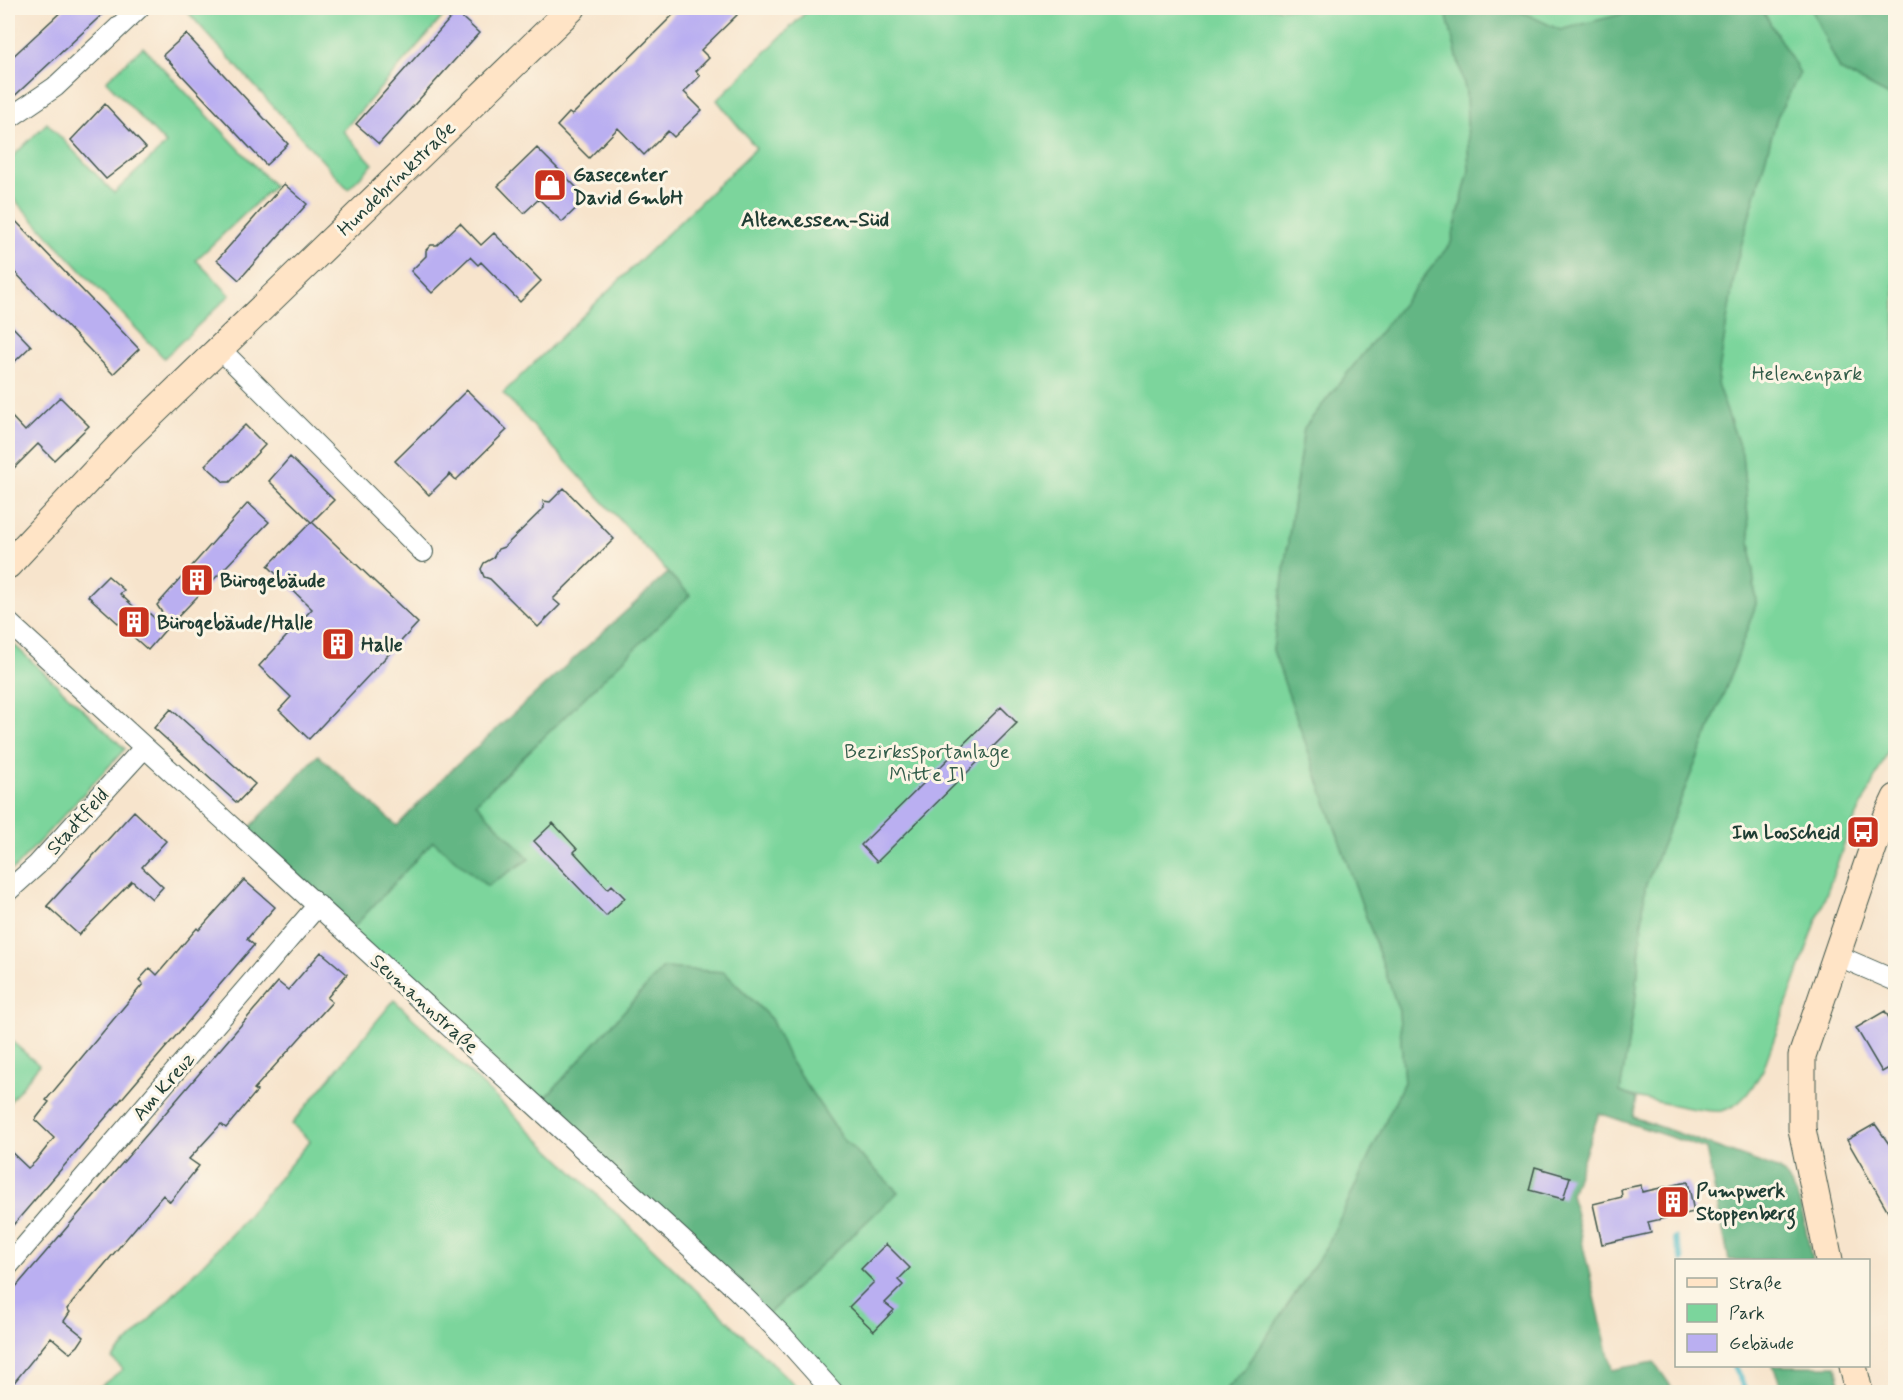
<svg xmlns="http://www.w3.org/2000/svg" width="1903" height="1400" viewBox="0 0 1903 1400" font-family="Mynerve,sans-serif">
	<rect width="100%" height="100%" fill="#fcf5e5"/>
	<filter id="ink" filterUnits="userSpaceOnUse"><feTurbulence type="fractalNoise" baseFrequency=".0167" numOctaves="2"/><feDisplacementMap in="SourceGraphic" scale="12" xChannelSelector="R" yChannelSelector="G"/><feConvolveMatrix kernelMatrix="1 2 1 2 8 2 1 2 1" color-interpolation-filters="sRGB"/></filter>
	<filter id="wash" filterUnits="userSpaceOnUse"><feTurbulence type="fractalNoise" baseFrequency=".008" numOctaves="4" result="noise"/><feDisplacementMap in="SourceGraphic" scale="24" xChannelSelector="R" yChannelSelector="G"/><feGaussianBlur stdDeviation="1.35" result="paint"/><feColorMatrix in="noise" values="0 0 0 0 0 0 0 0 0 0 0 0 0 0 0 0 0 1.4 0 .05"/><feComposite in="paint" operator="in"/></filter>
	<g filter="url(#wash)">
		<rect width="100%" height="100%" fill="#f7e4cc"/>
		<path fill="#7bd59c" stroke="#4d8968" stroke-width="1.5" d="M 184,8 L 441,8 L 446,13 L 343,131 L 373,164 L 348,189 Z
			M 810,8 L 1445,8 L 1466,92 L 1469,171 L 1451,243 L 1304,428 L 1273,650 L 1399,1011 L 1404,1082 L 1327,1246 L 1245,1369 L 1223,1392 L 837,1392 L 768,1314 L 898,1192 L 842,1138 L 789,1059 L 771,1019 L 724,972 L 663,968 L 541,1103 L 350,931 L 433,841 L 487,886 L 529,859 L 476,803 L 689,595 L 503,393 L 756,148 L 717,100 Z
			M 1513,8 L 1646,8 L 1560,30 Z
			M 1761,8 L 1811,8 L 1840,70 L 1895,99 L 1895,737 L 1847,836 L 1763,1070 C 1753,1086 1742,1107 1721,1111 C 1706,1113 1635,1098 1620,1092 L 1636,995 L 1645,887 L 1730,678 L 1756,604 L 1742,454 L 1717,384 L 1736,264 L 1777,117 L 1799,73 Z
			M 143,47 L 274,186 L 196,260 L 230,295 L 164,358 L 8,193 L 8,161 L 47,123 L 114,193 L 166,144 L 106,81 Z
			M 8,639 L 125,749 L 15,868 L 8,872 Z
			M 394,1000 L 802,1392 L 93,1392 L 123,1369 L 112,1359 L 238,1227 L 310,1141 L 292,1124 Z
			M 8,1038 L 39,1065 L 8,1104 Z"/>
		<path fill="#64b684" stroke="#427a5c" stroke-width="1.5" d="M 1445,8 L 1513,8 L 1560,30 L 1646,8 L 1761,8 L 1800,73 L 1777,117 L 1736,264 L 1717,384 L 1742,454 L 1756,604 L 1730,678 L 1645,887 L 1636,995 L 1620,1092 L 1637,1099 L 1633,1117 L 1780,1170 C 1803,1192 1805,1230 1812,1260 L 1729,1260 L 1706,1149 L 1599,1113 L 1571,1194 L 1612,1370 L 1654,1362 L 1675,1392 L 1223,1392 L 1245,1369 L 1327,1246 L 1404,1082 L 1399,1011 L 1273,650 L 1304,428 L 1451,243 L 1469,171 L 1466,92 Z
			M 1811,8 L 1895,8 L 1895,99 L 1840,70 Z
			M 668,573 L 690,595 L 476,803 L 529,859 L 487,886 L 433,841 L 350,931 L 244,834 L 318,755 L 397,826 L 447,774 Z
			M 663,968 L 724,972 L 771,1019 L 789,1059 L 842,1138 L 898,1192 L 768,1314 L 541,1103 Z
			M 1773,1366 L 1836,1366 L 1842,1392 L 1784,1392 Z"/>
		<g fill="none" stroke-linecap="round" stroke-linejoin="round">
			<path stroke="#4ab7c5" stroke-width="6" d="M 1675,1238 L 1682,1260
				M 1734,1366 L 1746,1392"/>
		</g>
		<g id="blocks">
			<path fill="#baaff1" d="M 65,8 L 109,8 L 8,102 L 8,61 Z
				M 680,8 L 729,8 L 737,15 L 701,50 L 709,58 L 696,71 L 700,76 L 684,92 L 702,110 L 674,137 L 668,131 L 644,155 L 618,128 L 589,158 L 557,126 L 569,113 L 572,115 Z
				M 456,12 L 479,33 L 379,144 L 356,124 Z
				M 186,34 L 288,144 L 266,165 L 163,55 Z
				M 105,104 L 146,148 L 106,179 L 71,140 Z
				M 537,148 L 587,198 L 562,222 L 539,199 L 524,213 L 498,186 Z
				M 284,184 L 307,204 L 239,280 L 217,260 Z
				M 8,213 L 139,349 L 113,374 L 8,265 Z
				M 460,223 L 481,245 L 494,233 L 541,281 L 520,302 L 481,262 L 478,265 L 470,257 L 432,293 L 411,271 L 426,256 L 426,250 L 431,245 L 437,245 Z
				M 8,322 L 31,346 L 8,368 Z
				M 467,390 L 507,430 L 456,480 L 450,474 L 429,495 L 395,461 Z
				M 60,397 L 89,426 L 54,460 L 38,444 L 8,474 L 8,413 L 25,431 Z
				M 245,425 L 265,445 L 230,482 L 224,482 L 205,465 Z
				M 290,457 L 334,500 L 312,522 L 418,623 L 309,739 L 279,710 L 291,697 L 259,666 L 312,609 L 268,566 L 311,522 L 269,481 Z
				M 564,488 L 614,539 L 553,599 L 560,605 L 538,627 L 490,579 L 484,577 L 481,569 L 484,563 L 493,558 L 498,549 L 504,547 L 544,508 L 543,501 L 550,502 Z
				M 248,503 L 269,522 L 170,625 L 157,605 Z
				M 108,576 L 124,590 L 120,594 L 145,617 L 149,613 L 166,629 L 148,650 L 88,596 Z
				M 1001,707 L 1017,723 L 877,862 L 861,845 Z
				M 171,709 L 255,784 L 237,803 L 154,728 Z
				M 134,811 L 166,841 L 142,867 L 163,887 L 152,899 L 132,881 L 79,935 L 47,906 Z
				M 553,823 L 577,849 L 574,852 L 608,889 L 612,885 L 625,898 L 606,916 L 534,841 Z
				M 244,880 L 275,907 L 247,939 L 254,945 L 8,1231 L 8,1149 L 28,1168 L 35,1162 L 54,1138 L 35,1120 L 49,1102 L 46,1100 L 143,984 L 139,980 L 150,968 L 157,975 L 197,928 L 199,930 Z
				M 321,952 L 347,974 L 327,998 L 332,1002 L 254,1089 L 257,1091 L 226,1128 L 221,1124 L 189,1159 L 199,1166 L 170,1202 L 163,1195 L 67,1309 L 70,1312 L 64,1321 L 84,1337 L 78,1346 L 70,1353 L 51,1337 L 8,1390 L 8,1296 L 278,982 L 288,990 Z
				M 1885,1011 L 1896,1030 L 1896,1064 L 1882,1072 L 1856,1028 Z
				M 1875,1124 L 1896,1154 L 1896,1225 L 1847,1140 Z
				M 1535,1167 L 1570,1177 L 1563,1199 L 1529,1190 Z
				M 1688,1182 L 1694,1212 L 1648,1222 L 1651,1233 L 1602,1244 L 1593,1204 L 1622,1197 L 1621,1189 L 1641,1185 L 1642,1192 Z
				M 886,1244 L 910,1268 L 898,1280 L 903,1285 L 885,1303 L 894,1310 L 874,1331 L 849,1307 L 874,1282 L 861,1269 Z"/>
		</g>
	</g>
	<g filter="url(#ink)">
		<use href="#blocks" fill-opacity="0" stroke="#3f564b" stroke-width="1.5"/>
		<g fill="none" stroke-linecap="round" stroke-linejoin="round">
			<defs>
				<path id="street" d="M 8,119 L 55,87 L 139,8
					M 219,348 L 423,552
					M 8,622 L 737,1290 L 782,1335 L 833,1392
					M 8,891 L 37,865 L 144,748
					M 1836,955 L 1896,981
					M 8,1266 L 318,905"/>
				<path id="secondary" d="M 8,565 L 124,441 L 572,8
					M 1829,1260 L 1802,1129 L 1802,1056 L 1874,845 L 1896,798
					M 1853,1366 L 1859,1392"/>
			</defs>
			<use href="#street" stroke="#3f564b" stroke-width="22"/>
			<use href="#secondary" stroke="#3f564b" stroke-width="29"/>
			<use href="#street" stroke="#fff" stroke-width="20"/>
			<use href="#secondary" stroke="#ffe4c6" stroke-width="27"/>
		</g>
	</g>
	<defs>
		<symbol id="shop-square" viewBox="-11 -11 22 22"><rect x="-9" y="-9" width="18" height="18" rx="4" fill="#c8321e" stroke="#fcf5e5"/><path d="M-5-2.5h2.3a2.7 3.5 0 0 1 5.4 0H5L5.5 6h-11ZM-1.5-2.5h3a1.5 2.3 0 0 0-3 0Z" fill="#fff"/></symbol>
		<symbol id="building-square" viewBox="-11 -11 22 22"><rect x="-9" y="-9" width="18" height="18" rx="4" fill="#c8321e" stroke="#fcf5e5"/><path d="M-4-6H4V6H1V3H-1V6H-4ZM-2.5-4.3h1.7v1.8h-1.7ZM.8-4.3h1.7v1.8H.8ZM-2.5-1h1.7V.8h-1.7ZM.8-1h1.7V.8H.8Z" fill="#fff"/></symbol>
		<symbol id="bus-square" viewBox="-11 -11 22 22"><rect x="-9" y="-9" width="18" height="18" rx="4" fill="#c8321e" stroke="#fcf5e5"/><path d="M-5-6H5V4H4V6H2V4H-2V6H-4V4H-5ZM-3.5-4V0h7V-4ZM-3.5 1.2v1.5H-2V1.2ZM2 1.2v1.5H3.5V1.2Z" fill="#fff"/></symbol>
	</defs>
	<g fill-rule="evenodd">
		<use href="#shop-square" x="531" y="166" width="38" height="38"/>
		<use href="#building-square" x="178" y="561" width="38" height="38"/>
		<use href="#building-square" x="115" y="603" width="38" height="38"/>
		<use href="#building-square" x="319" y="625" width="38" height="38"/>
		<use href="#bus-square" x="1844" y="813" width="38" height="38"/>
		<use href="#building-square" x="1654" y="1183" width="38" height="38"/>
	</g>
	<g text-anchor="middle" stroke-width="6" stroke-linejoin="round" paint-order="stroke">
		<g font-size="20" font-weight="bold" fill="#1f3d34" stroke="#fcf5e5" text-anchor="start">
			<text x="573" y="181">Gasecenter<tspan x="573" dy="23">David GmbH</tspan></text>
			<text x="220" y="587">Bürogebäude</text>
			<text x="157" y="629">Bürogebäude/Halle</text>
			<text x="361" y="651">Halle</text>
			<text x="1840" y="839" text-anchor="end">Im Looscheid</text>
			<text x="1696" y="1197">Pumpwerk<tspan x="1696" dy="23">Stoppenberg</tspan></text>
		</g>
		<g font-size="20" fill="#1f3d34" stroke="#fcf5e5">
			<text transform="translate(396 178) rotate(-44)" y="7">Hundebrinkstraße</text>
			<text transform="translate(77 821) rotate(-48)" y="7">Stadtfeld</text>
			<text transform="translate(425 1003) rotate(42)" y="7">Seumannstraße</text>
			<text transform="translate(163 1086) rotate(-49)" y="7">Am Kreuz</text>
		</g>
		<g font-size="20" fill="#315b49" stroke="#fcf5e5">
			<text x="1807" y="380">Helenenpark</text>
			<text x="927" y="758">Bezirkssportanlage<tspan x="927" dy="23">Mitte II</tspan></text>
		</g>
		<g font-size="21" font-weight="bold" fill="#1f3d34" stroke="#fcf5e5">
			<text x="815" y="226">Altenessen-Süd</text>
		</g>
	</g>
	<rect width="1903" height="1400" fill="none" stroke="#fcf5e5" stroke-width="30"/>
	<rect x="1675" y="1259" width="195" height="108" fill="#fcf5e5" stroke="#a4ab9e" stroke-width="1.5"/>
	<rect x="1687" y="1278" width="30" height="9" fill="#ffe4c6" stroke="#a4ab9e" stroke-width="1.5"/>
	<text x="1729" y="1289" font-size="18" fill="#1f3d34">Straße</text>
	<rect x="1687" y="1304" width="30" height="18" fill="#7bd59c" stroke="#a4ab9e" stroke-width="1.5"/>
	<text x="1729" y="1319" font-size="18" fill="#1f3d34">Park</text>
	<rect x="1687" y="1334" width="30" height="18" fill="#baaff1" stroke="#a4ab9e" stroke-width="1.5"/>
	<text x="1729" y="1349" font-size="18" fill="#1f3d34">Gebäude</text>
</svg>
